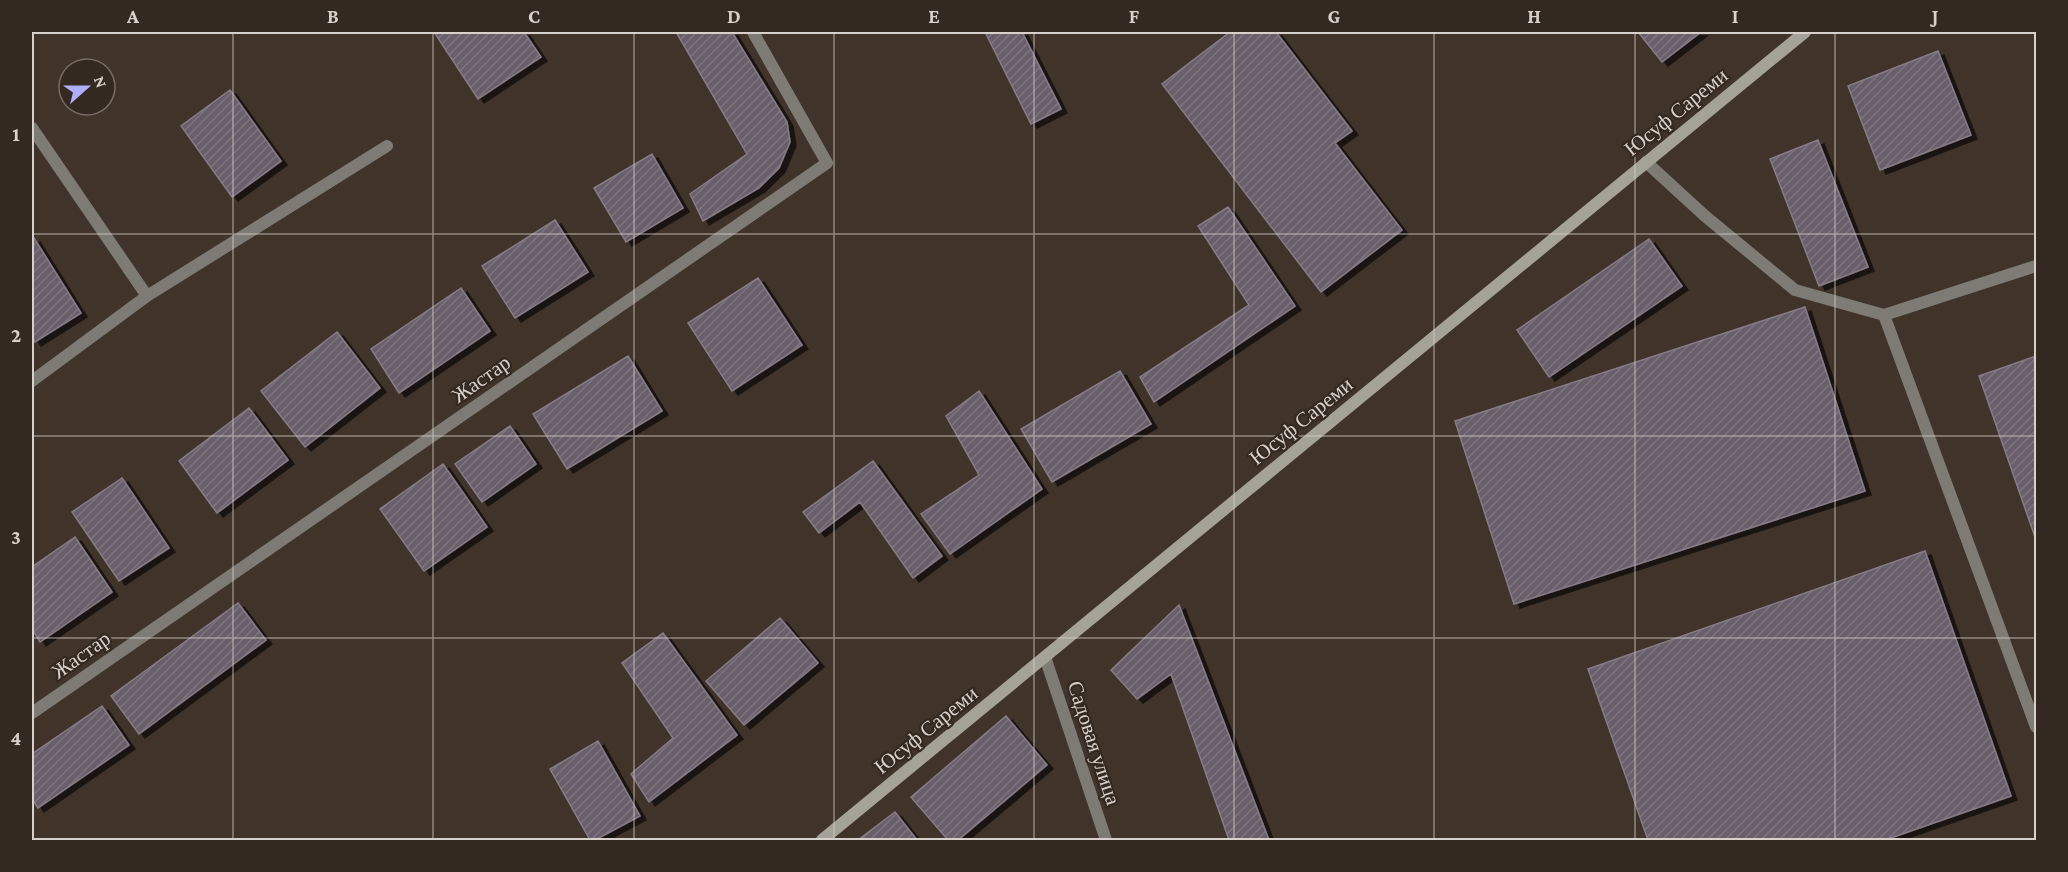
<svg xmlns="http://www.w3.org/2000/svg" width="2068" height="872" viewBox="0 0 2068 872" font-family="'Crimson Pro',serif">
	<defs>
		<pattern id="building-hatch" width="6" height="6" patternUnits="userSpaceOnUse" patternTransform="scale(1.5)"><rect width="6" height="6" fill="#685e6a"/><path d="M-1 1l2-2M0 6l6-6M5 7l2-2" fill="none" stroke="#7d747e"/></pattern>
		<filter id="shadow"><feDropShadow dx="6" dy="4" stdDeviation="0" flood-color="#0009"/></filter>
	</defs>
	<rect width="100%" height="100%" fill="#3f332a"/>
	<path fill="url(#building-hatch)" stroke="#867c88" stroke-width="1.5" filter="url(#shadow)" d="M 434,32 L 524,32 L 541,57 L 478,99 Z
		M 676,32 L 732,32 L 787,122 L 790,142 L 779,168 L 759,188 L 703,221 L 690,194 L 747,154 Z
		M 992,32 L 1022,32 L 1061,109 L 1031,124 L 986,34 Z
		M 1230,32 L 1276,32 L 1352,131 L 1335,143 L 1402,230 L 1321,292 L 1162,84 Z
		M 1638,32 L 1701,32 L 1662,62 Z
		M 1938,51 L 1971,135 L 1880,170 L 1848,86 Z
		M 230,90 L 281,161 L 232,197 L 181,126 Z
		M 1818,140 L 1868,267 L 1819,286 L 1770,159 Z
		M 652,154 L 683,208 L 626,242 L 594,188 Z
		M 1228,207 L 1295,306 L 1154,402 L 1140,377 L 1249,305 L 1198,226 Z
		M 555,220 L 588,272 L 515,318 L 482,266 Z
		M 34,238 L 81,313 L 35,342 L 32,337 L 32,240 Z
		M 1649,239 L 1682,286 L 1549,377 L 1517,330 Z
		M 758,278 L 802,345 L 732,391 L 688,323 Z
		M 461,288 L 490,331 L 399,393 L 371,349 Z
		M 1805,307 L 1865,491 L 1514,604 L 1455,421 Z
		M 337,332 L 380,388 L 305,447 L 261,391 Z
		M 628,356 L 662,411 L 567,469 L 533,414 Z
		M 2036,356 L 2036,540 L 1979,376 Z
		M 1120,371 L 1151,424 L 1052,482 L 1021,429 Z
		M 979,391 L 1042,489 L 950,554 L 921,514 L 979,475 L 946,416 Z
		M 249,408 L 288,460 L 217,513 L 179,461 Z
		M 510,426 L 536,464 L 482,502 L 455,464 Z
		M 873,461 L 942,556 L 913,578 L 860,502 L 819,533 L 803,512 Z
		M 443,464 L 487,527 L 424,571 L 380,509 Z
		M 122,478 L 169,548 L 119,581 L 72,512 Z
		M 75,537 L 112,592 L 40,642 L 32,629 L 32,567 Z
		M 1925,551 L 2011,796 L 1885,840 L 1648,840 L 1588,669 Z
		M 238,603 L 266,640 L 139,734 L 111,696 Z
		M 1179,605 L 1269,840 L 1229,840 L 1171,674 L 1137,699 L 1111,670 Z
		M 780,618 L 818,663 L 744,725 L 706,681 Z
		M 663,633 L 737,735 L 649,802 L 631,774 L 673,738 L 622,663 Z
		M 102,706 L 129,745 L 38,808 L 32,799 L 32,754 Z
		M 1006,716 L 1047,765 L 958,840 L 948,840 L 911,797 Z
		M 598,741 L 640,816 L 595,840 L 590,840 L 550,769 Z
		M 895,812 L 917,840 L 858,840 Z"/>
	<g fill="none" stroke-linecap="round" stroke-linejoin="round">
		<path stroke="#7d7b74" stroke-width="12" d="M 32,128 L 147,296
			M 1646,162 L 1705,216 L 1795,290 L 1884,315
			M 2036,266 L 1884,315 L 2036,727
			M 32,381 L 147,296 L 387,146
			M 1045,657 L 1106,840
			M 32,713 L 827,163 L 753,32"/>
		<path stroke="#a5a297" stroke-width="12" d="M 822,840 L 1805,32"/>
	</g>
	<path fill="none" stroke="#d8d0ca" stroke-width="1.5" stroke-opacity="0.55" d="M 233,32 L 233,840M 433,32 L 433,840M 634,32 L 634,840M 834,32 L 834,840M 1034,32 L 1034,840M 1234,32 L 1234,840M 1434,32 L 1434,840M 1635,32 L 1635,840M 1835,32 L 1835,840M 32,234 L 2036,234M 32,436 L 2036,436M 32,638 L 2036,638"/>
	<g text-anchor="middle" stroke-width="4.5" stroke-linejoin="round" paint-order="stroke">
		<g font-size="21" fill="#d8d0ca" stroke="#342920">
			<text transform="translate(1676 112) rotate(-39)" y="7">Юсуф Сареми</text>
			<text transform="translate(481 379) rotate(-35)" y="7">Жастар</text>
			<text transform="translate(1301 421) rotate(-39)" y="7">Юсуф Сареми</text>
			<text transform="translate(81 655) rotate(-35)" y="7">Жастар</text>
			<text transform="translate(926 730) rotate(-39)" y="7">Юсуф Сареми</text>
			<text transform="translate(1094 743) rotate(72)" y="7">Садовая улица</text>
		</g>
	</g>
	<rect width="2068" height="872" fill="none" stroke="#342920" stroke-width="66"/>
	<g transform="translate(87 87) rotate(69)"><circle r="28" fill="#342920" stroke="#766c64" stroke-width="1.5"/>
	<path d="M0-4.5L10 22L0 15L-10 22Z" fill="#afaefa"/>
	<text y="-9" font-size="16" font-weight="bold" text-anchor="middle" fill="#d8d0ca">N</text>
	</g>
	<rect x="33" y="33" width="2002" height="806" fill="none" stroke="#d8d0ca" stroke-width="2"/>
	<g font-size="20" text-anchor="middle" font-weight="bold" fill="#d8d0ca">
		<text x="133" y="23">A</text>
		<text x="333" y="23">B</text>
		<text x="534" y="23">C</text>
		<text x="734" y="23">D</text>
		<text x="934" y="23">E</text>
		<text x="1134" y="23">F</text>
		<text x="1334" y="23">G</text>
		<text x="1534" y="23">H</text>
		<text x="1735" y="23">I</text>
		<text x="1935" y="23">J</text>
		<text x="16" y="141">1</text>
		<text x="16" y="342">2</text>
		<text x="16" y="544">3</text>
		<text x="16" y="745">4</text>
	</g>
</svg>
